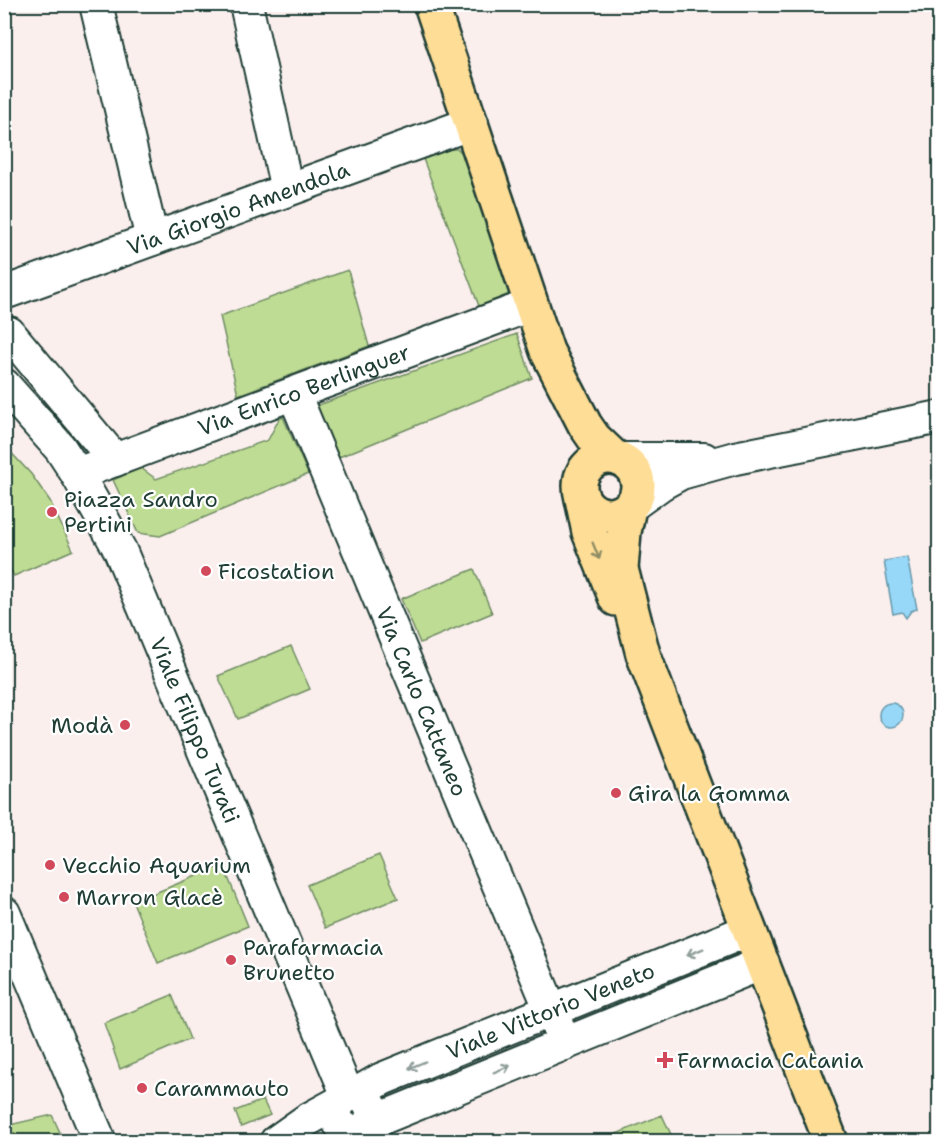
<svg xmlns="http://www.w3.org/2000/svg" width="944" height="1146" viewBox="0 0 944 1146" font-family="'Shantell Sans',sans-serif">
	<rect width="100%" height="100%" fill="#fbefee"/>
	<filter id="ink" filterUnits="userSpaceOnUse"><feTurbulence type="fractalNoise" baseFrequency=".0167" numOctaves="2"/><feDisplacementMap in="SourceGraphic" scale="12" xChannelSelector="R" yChannelSelector="G"/><feConvolveMatrix kernelMatrix="1 2 1 2 8 2 1 2 1" color-interpolation-filters="sRGB"/></filter>
	<g filter="url(#ink)">
		<path fill="#bfdc94" stroke="#6f8c64" stroke-width="1.5" d="M 450,149 L 458,149 L 465,156 L 512,293 L 479,306 L 423,159 Z
			M 348,270 L 369,346 L 238,395 L 220,316 Z
			M 517,334 L 532,378 L 339,457 L 313,407 Z
			M 283,417 L 308,474 L 160,536 L 138,533 L 113,480 L 141,468 L 156,479 L 268,440 L 279,419 Z
			M 4,445 L 31,474 L 50,501 L 73,550 L 14,576 L 5,559 Z
			M 474,569 L 492,613 L 420,643 L 401,599 Z
			M 291,646 L 310,689 L 238,719 L 218,676 Z
			M 379,855 L 398,898 L 325,928 L 307,885 Z
			M 223,865 L 248,926 L 158,963 L 133,902 Z
			M 172,995 L 190,1039 L 120,1069 L 104,1023 Z
			M 263,1100 L 270,1115 L 241,1127 L 235,1111 Z
			M 52,1115 L 64,1141 L 5,1141 L 5,1126 Z
			M 662,1115 L 674,1141 L 620,1141 L 616,1134 Z"/>
		<path fill="#97d7f8" stroke="#6799aa" stroke-width="1.5" d="M 907,557 L 917,609 L 911,611 L 906,618 L 902,612 L 893,614 L 884,561 Z
			M879 715a12 12 0 1 1 24 0a12 12 0 1 1-24 0Z"/>
		<g fill="none" stroke-linecap="round" stroke-linejoin="round">
			<defs>
				<g id="minor">
					<path d="M 96,4 L 152,239"/>
					<path d="M 246,4 L 287,190"/>
					<path id="s1" d="M 4,293 L 472,123"/>
					<path d="M 4,333 L 9,333 L 115,460"/>
					<path id="s2" d="M 4,385 L 60,448 L 77,474 L 120,550 L 348,1096"/>
					<path id="s3" d="M 294,394 L 565,1044"/>
					<path d="M 618,459 L 704,459"/>
					<path id="s4" d="M 77,474 L 531,305"/>
					<path d="M 632,505 L 661,484 L 681,473 L 735,458 L 940,417"/>
					<path d="M 4,913 L 100,1142"/>
					<path id="s5" d="M 354,1095 L 382,1079 L 749,930"/>
					<circle cx="354" cy="1113" r="18"/>
					<path d="M 370,1123 L 763,963"/>
					<path d="M 276,1142 L 307,1120 L 340,1102"/>
				</g>
				<path id="major" d="M 431,4 L 547,351 L 585,425 L 594,438 L 614,457
					M580 486a29 29 0 1 1 58 0a29 29 0 1 1-58 0Z
					M 581,494 L 589,532 L 616,599
					M 629,508 L 624,532 L 621,569 L 643,654 L 831,1142"/>
			</defs>
			<use href="#minor" stroke="#1f3d34" stroke-width="36"/>
			<use href="#major" stroke="#1f3d34" stroke-width="38"/>
			<use href="#minor" stroke="#fff" stroke-width="32"/>
			<use href="#major" stroke="#fedd96" stroke-width="33"/>
		</g>
		<defs><path id="oneway-shaft" d="M-6 0H5M1.5-3L5.5 0L1.5 3" fill="none" stroke-width="1.6" stroke-linecap="round" stroke-linejoin="round" transform="scale(1.5)"/></defs>
		<use stroke="#8e8d65" href="#oneway-shaft" transform="translate(596 551) rotate(68)"/>
		<g stroke="#8f9e9a">
			<use href="#oneway-shaft" transform="translate(695 952) rotate(158)"/>
			<use href="#oneway-shaft" transform="translate(417 1065) rotate(157)"/>
			<use href="#oneway-shaft" transform="translate(502 1069) rotate(-22)"/>
		</g>
	</g>
	<g fill="#d1495b" stroke="#fff" stroke-width="2">
		<circle cx="52" cy="512" r="6"/>
		<circle cx="206" cy="571" r="6"/>
		<circle cx="125" cy="725" r="6"/>
		<circle cx="616" cy="793" r="6"/>
		<circle cx="50" cy="865" r="6"/>
		<circle cx="64" cy="897" r="6"/>
		<circle cx="231" cy="960" r="6"/>
		<path d="M662 1051h6v6h6v6h-6v6h-6v-6h-6v-6h6z"/>
		<circle cx="142" cy="1088" r="6"/>
	</g>
	<g text-anchor="middle" stroke-width="4.5" stroke-linejoin="round" paint-order="stroke">
		<g font-size="22" fill="#1f3d34" stroke="#fff">
			<text dy="8" stroke="none"><textPath href="#s1" startOffset="249">Via Giorgio Amendola</textPath></text>
			<text dy="8" stroke="none"><textPath href="#s4" startOffset="242">Via Enrico Berlinguer</textPath></text>
			<text dy="8" stroke="none"><textPath href="#s3" startOffset="333">Via Carlo Cattaneo</textPath></text>
			<text dy="8" stroke="none"><textPath href="#s2" startOffset="398">Viale Filippo Turati</textPath></text>
			<text dy="8" stroke="none"><textPath href="#s5" startOffset="214">Viale Vittorio Veneto</textPath></text>
		</g>
		<g font-size="22" fill="#1f3d34" stroke="#fff" text-anchor="start">
			<text x="64" y="507">Piazza Sandro<tspan x="64" dy="25">Pertini</tspan></text>
			<text x="218" y="579">Ficostation</text>
			<text x="113" y="733" text-anchor="end">Modà</text>
			<text x="628" y="801">Gira la Gomma</text>
			<text x="62" y="873">Vecchio Aquarium</text>
			<text x="76" y="905">Marron Glacè</text>
			<text x="243" y="955">Parafarmacia<tspan x="243" dy="25">Brunetto</tspan></text>
			<text x="677" y="1068">Farmacia Catania</text>
			<text x="154" y="1096">Carammauto</text>
		</g>
	</g>
	<rect width="944" height="1146" fill="none" stroke="#fff" stroke-width="24"/>
	<rect x="12" y="12" width="920" height="1122" fill="none" stroke="#1f3d34" stroke-width="2" filter="url(#ink)"/>
</svg>
